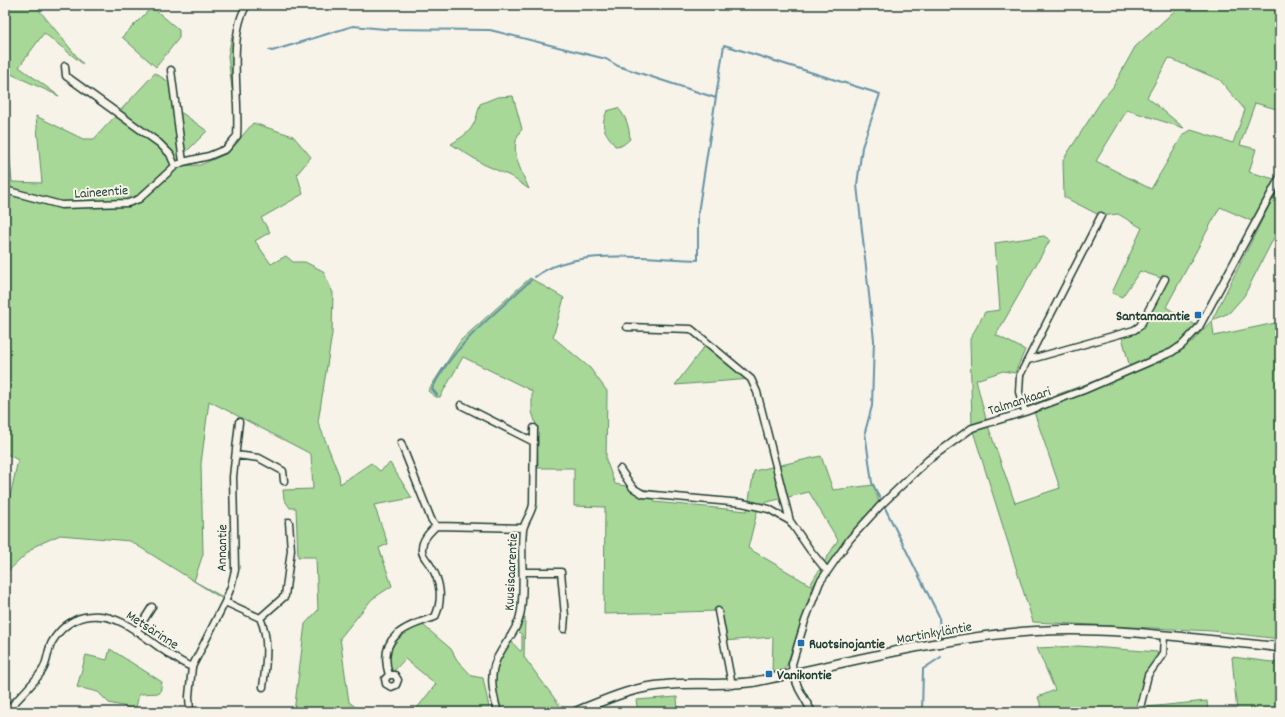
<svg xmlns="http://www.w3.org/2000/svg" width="1285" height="717" viewBox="0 0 1285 717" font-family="Dekko,sans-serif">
	<rect width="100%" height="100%" fill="#f7f3e8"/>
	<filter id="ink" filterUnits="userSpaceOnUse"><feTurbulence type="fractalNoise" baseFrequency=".025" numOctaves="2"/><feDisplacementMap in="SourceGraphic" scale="8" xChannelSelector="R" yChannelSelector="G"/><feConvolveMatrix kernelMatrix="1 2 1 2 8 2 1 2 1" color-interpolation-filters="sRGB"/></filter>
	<g filter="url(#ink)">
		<path fill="#a7d898" stroke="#638a66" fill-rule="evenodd" d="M 5,5 L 35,5 L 83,64 L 44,33 L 19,67 L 59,96 L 11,74 L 5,63 Z
			M 1181,5 L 1280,5 L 1280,110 L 1255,103 L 1240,145 L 1256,149 L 1249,172 L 1278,180 L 1256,223 L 1220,207 L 1166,307 L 1199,327 L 1175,350 L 1191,343 L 1212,320 L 1280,184 L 1280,226 L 1244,296 L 1229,313 L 1212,320 L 1214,336 L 1280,322 L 1280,639 L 1212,631 L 1033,622 L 972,428 L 970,339 L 985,312 L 1000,310 L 995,243 L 1044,236 L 1050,240 L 996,335 L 1025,350 L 1015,373 L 1003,371 L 976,380 L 987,423 L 1015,503 L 1060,488 L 1033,409 L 1025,412 L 1023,407 L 1130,368 L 1121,333 L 1140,326 L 1164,279 L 1140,271 L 1122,297 L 1112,293 L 1142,228 L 1118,214 L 1101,216 L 1064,197 L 1063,160 L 1102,100 L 1113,87 L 1135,47 ZM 1169,58 L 1220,80 L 1245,110 L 1233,143 L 1191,130 L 1183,135 L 1151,189 L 1096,161 L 1127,110 L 1184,128 L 1147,97 Z
			M 152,7 L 179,30 L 179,38 L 156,67 L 122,37 Z
			M 232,36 L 237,37 L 237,89 L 232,89 L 228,56 Z
			M 155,73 L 173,85 L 175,114 L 182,113 L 207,131 L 172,166 L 200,165 L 228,153 L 253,123 L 293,136 L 311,157 L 297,174 L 303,194 L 261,218 L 270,232 L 255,241 L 271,264 L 286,256 L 293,262 L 305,262 L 323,271 L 333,293 L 332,334 L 318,422 L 339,475 L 340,484 L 371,463 L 380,471 L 390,463 L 412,498 L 374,505 L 388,544 L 379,548 L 392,586 L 372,599 L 340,638 L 349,702 L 362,712 L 294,712 L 305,624 L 318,610 L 316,557 L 298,557 L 296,508 L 290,508 L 284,499 L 283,490 L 313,489 L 311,454 L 209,401 L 201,464 L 203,554 L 194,581 L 221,596 L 221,598 L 130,541 L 60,535 L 35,546 L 5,574 L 5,519 L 18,460 L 5,453 L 5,108 L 12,182 L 42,183 L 36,116 L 83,139 L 94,139 Z
			M 513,96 L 522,129 C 507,147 521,170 529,189 L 510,176 L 483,164 L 451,144 C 472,131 474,128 480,104 L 497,97 Z
			M 618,108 C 627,118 629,127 630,139 L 623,145 L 615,146 C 606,132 599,129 607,111 Z
			M 530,278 L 564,298 L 553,337 L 590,368 L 607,391 L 606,460 L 615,484 L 659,492 L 654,502 L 747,511 L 754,471 L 821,456 L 833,490 L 874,485 L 880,506 L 850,539 L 849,535 L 813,586 L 787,665 L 784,670 L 772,672 L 773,637 L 724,641 L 718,611 L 604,614 L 605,507 L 574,506 L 574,468 L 538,468 L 537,427 L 532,412 L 532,391 L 463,357 L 440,397 L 436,397 L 428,391 L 461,340 ZM 809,492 L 838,540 L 810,585 L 748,548 L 759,504 Z
			M 707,343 L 751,379 L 675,385 Z
			M 525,617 L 524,657 L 563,710 L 559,712 L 503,712 C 489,686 495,665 511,641 L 520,651 L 522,650 L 522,635 L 518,631 Z
			M 423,625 L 451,649 L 457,660 L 472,676 L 483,678 L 490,712 L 414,712 L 436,684 L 405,659 L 393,672 C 380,657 397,636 410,628 C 414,626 419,626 423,625 Z
			M 1079,646 L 1157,652 L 1158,657 L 1145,674 L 1137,708 L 1207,701 L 1208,712 L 1043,712 L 1038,697 L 1055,690 L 1037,648 Z
			M 110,649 L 162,682 L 160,693 L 139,694 L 135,712 L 132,712 L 131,708 L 109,703 L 98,692 L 77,687 L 86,655 L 107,660 Z
			M 1232,657 L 1280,663 L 1280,712 L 1237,712 Z
			M 677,697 L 678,712 L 638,712 L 636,700 Z"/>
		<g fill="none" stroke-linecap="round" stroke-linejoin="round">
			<path stroke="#6592a6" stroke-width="2" d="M 269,50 L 272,51 L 353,26 L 385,29 L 490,30 L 606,59 L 618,66 L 716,98
				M 535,277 C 574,246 651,259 698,260 L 698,213 L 724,45 L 880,94 L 862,147 L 857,185 L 874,340 L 872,406 L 865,432 L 872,483 L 880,498
				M 437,395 L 432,389 C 454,344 495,314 531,280
				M 885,508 L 939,616 L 940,637
				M 940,648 L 940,649
				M 801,679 L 810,677
				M 922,712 L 923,669 L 941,657"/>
			<defs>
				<path id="minor" d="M 65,66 L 66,76 L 159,143 L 170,154 L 175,166
					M 171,70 L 183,162
					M 5,190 L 61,205 L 128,203 L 139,199 L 175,166 L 183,162 L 209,156 L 226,149 L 237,136 C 240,101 227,34 247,5
					M 627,327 L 691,329 L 751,379 L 757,392 L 790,521 L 810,550 L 827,571
					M 1028,360 L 1134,330 L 1140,326 L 1165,279
					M 461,405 L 534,442
					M 1025,412 L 1019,392 L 1020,375 L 1101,216
					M 401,443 L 431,519 L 436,526 L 523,528
					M 236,455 L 259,458 L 283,471 L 284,481
					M 620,469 L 633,488 L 643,494 L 742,503 L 769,509 L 790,521
					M 523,572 L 561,572 L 565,616 L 564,629
					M 225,602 L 260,618 L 285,596 L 291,550 L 289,522
					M 718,611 L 732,685
					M 260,618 C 270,639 266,664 263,687
					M 136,632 L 152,607
					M 389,675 C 377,636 405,627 435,617 C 443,600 441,581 430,565 C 427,560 421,555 422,549 C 422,539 430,532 436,526
					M 389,675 L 395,675 L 398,680 L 396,685 L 391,687 L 386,684 L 385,679 Z
					M 6,712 C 18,698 32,686 42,671 C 48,662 47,651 52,642 C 68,615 96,609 123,623 C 147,635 167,657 192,667
					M 190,712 L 189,696 L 192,667 L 225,602 L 231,587 L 235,570 L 233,477 L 239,422
					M 498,712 C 492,692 488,671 500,653 C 507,640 517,630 520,616 C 526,588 520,558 523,530 C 524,522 532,513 533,504 L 534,428
					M 812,712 L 799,689 L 793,674 L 792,664 L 805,621 L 820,582 L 850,539 L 880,506 L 928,460 L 972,428 L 1025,412 L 1084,390 L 1172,352 L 1182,345 L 1199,327 L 1280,177
					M 985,712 L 994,712
					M 1139,712 L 1148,675 L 1163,654 L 1164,635"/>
				<path id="tertiary" d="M 575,712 C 605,700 632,687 665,685 C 694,682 724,686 753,682 C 847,663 940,637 1036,631 C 1117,626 1199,640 1280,647"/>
			</defs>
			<use href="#minor" stroke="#1f3d34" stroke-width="9"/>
			<use href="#tertiary" stroke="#1f3d34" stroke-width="11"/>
			<use href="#minor" stroke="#f7f3e8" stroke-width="6"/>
			<use href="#tertiary" stroke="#f7f3e8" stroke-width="8"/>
		</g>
	</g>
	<g fill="#1f6fb2" stroke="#f7f3e8" stroke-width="1.5">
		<rect x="1194" y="311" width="8" height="8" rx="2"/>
		<rect x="797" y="639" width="8" height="8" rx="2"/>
		<rect x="765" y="670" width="8" height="8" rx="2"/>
	</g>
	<g text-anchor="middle" stroke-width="4" stroke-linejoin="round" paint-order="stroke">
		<g font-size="14" fill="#1f3d34" stroke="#f7f3e8">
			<text transform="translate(101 191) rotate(-4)" y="5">Laineentie</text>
			<text transform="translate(1019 400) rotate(-18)" y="5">Talmankaari</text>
			<text transform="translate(221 548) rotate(-89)" y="5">Annantie</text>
			<text transform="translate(510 572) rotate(-87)" y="5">Kuusisaarentie</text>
			<text transform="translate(153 629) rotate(33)" y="5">Metsärinne</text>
			<text transform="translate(934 632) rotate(-10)" y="5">Martinkyläntie</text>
		</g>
		<g font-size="14" font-weight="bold" fill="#1f3d34" stroke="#f7f3e8" text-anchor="start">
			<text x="1190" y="320" text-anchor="end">Santamaantie</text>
			<text x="809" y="648">Ruotsinojantie</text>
			<text x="777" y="679">Vanikontie</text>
		</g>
	</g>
	<rect width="1285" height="717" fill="none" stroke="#f7f3e8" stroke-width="20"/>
	<rect x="10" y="10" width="1265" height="697" fill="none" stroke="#1f3d34" stroke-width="1.5" filter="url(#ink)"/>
</svg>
